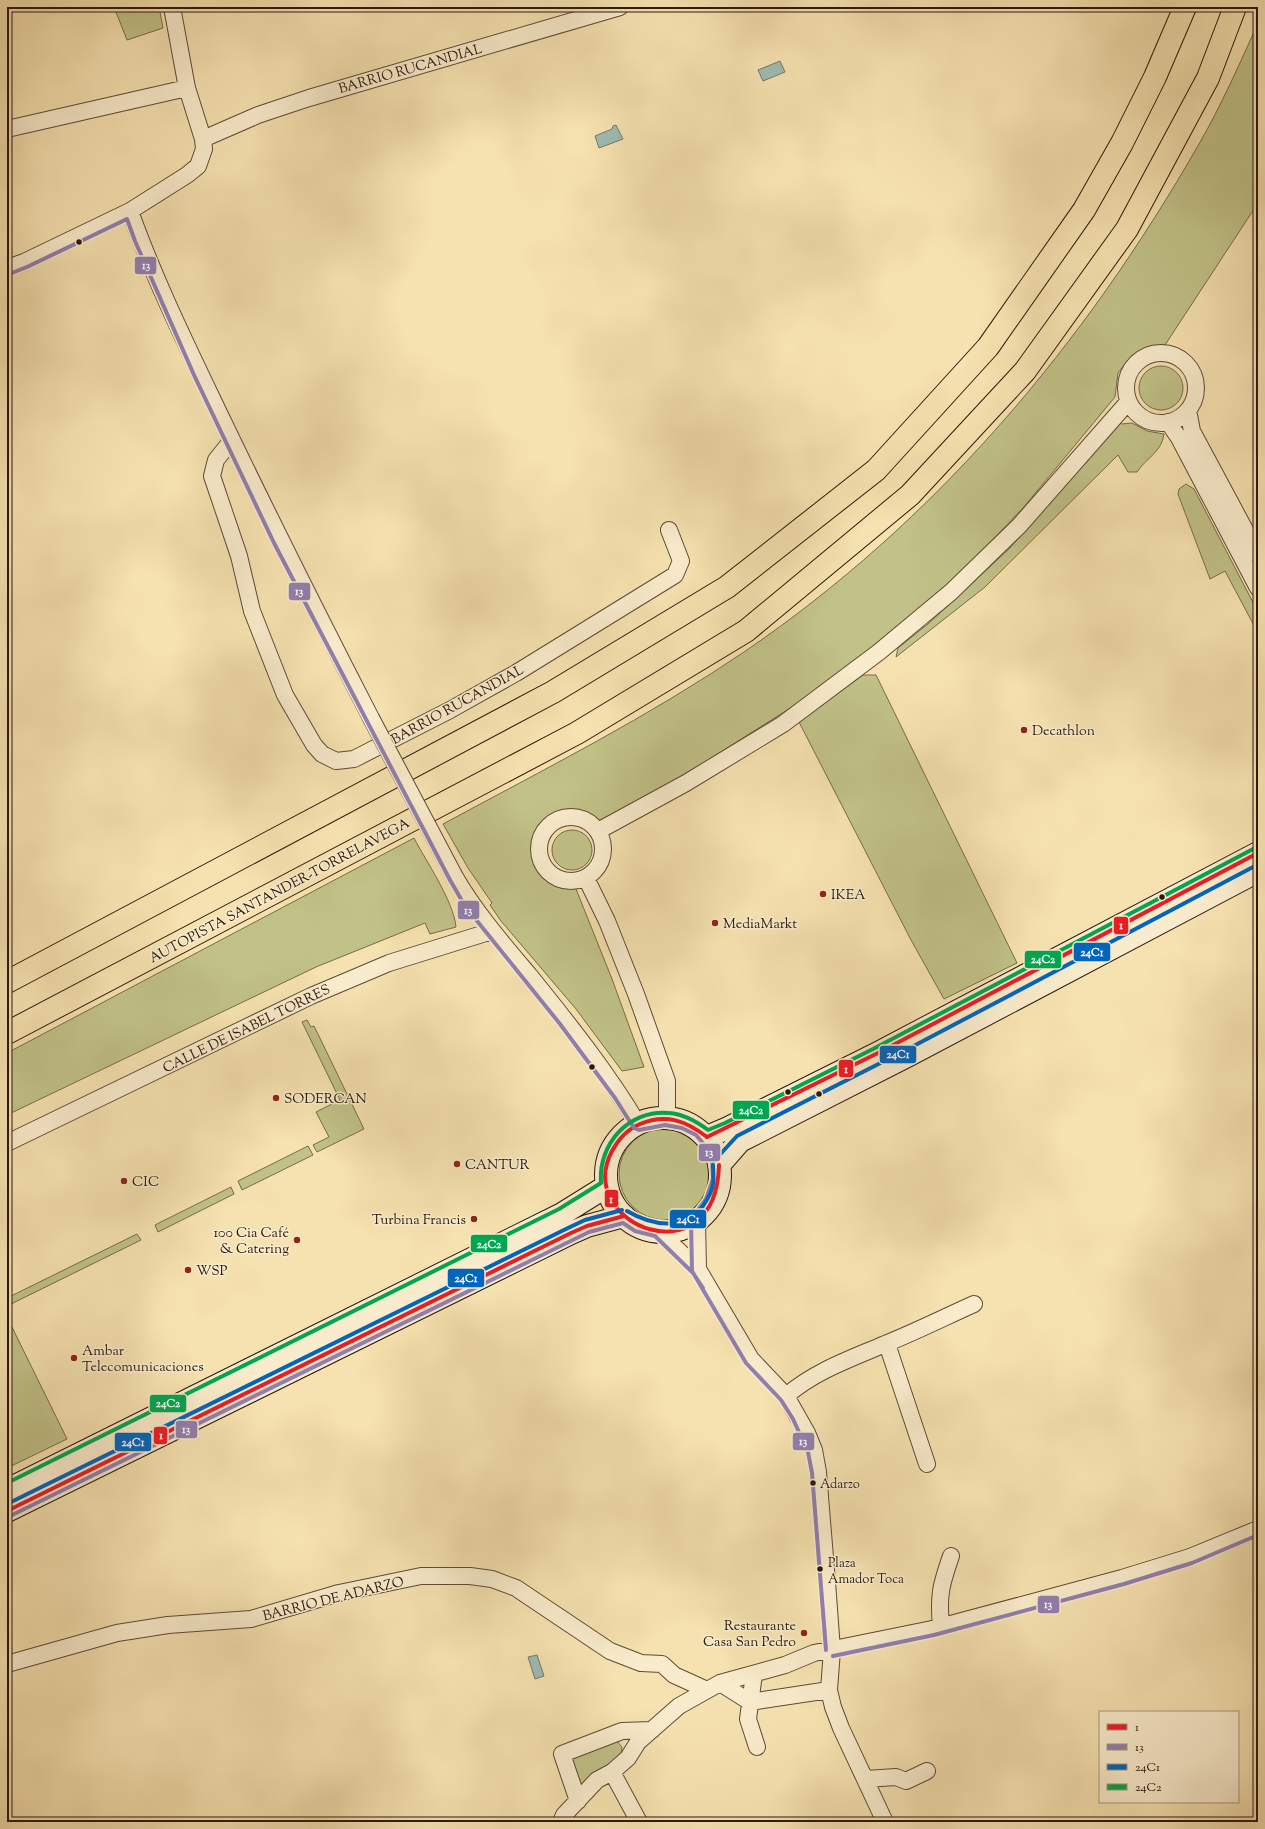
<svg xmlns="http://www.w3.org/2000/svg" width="1265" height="1829" viewBox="0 0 1265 1829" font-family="'Sorts Mill Goudy',serif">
	<rect width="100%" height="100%" fill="#f6e2b0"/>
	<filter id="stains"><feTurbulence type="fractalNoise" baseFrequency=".005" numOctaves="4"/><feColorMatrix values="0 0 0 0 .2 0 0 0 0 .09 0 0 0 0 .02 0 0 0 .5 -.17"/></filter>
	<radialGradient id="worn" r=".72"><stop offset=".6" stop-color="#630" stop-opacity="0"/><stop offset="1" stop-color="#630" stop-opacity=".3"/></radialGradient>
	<path fill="#c1c288" stroke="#766c4a" d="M 114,7 L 159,7 L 163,28 L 127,40 Z
		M 1258,23 L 1258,203 L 1165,345 L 1132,355 L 1118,373 L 1115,397 L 1023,508 L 952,582 L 923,607 L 839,673 L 795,705 L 675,781 L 601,823 C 589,820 582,812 570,813 C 535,815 520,857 547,880 C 555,887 568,883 576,889 L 612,979 L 644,1067 L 622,1071 L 576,1009 L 501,921 L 490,905 L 492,903 L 468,868 L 443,824 C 545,769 648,717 744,652 C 936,521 1084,345 1199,144 C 1221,106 1240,63 1258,23 Z
		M1139 388a22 22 0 1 1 44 0a22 22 0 1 1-44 0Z
		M 1119,422 L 1122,424 L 1132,423 L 1147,431 L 1164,434 C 1162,452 1146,458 1137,472 L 1128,472 L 1118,455 L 985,587 L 896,657 L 898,648 L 928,624 L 1010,548 Z
		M 1186,484 L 1194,489 L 1258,612 L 1258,633 L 1225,571 L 1210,579 L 1178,494 L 1179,489 Z
		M 863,675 L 876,675 L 1017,963 L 944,999 L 911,940 L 799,722 Z
		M552 850a20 20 0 1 1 40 0a20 20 0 1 1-40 0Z
		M 414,838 C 426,861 454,902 456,927 L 430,934 L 425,923 L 316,967 L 7,1115 L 7,1053 Z
		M 307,1020 L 311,1027 L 314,1026 L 364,1129 L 317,1152 L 313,1145 L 329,1137 L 316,1112 L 340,1100 L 302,1022 Z
		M619 1174a46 46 0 1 1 92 0a46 46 0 1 1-92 0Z
		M 308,1146 L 313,1155 L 242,1190 L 238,1181 Z
		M 231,1187 L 234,1194 L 158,1232 L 155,1225 Z
		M 137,1234 L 141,1240 L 9,1305 L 7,1298 Z
		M 9,1321 L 67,1439 L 7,1468 L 7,1322 Z
		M 616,1740 L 622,1747 L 621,1756 L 577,1789 L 568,1759 Z"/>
	<path fill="#9fbcb4" stroke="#717a71" d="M 780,61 L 785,72 L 763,81 L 758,70 Z
		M 616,125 L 623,139 L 599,148 L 595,136 L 612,129 L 613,126 Z
		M 537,1655 L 544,1676 L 535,1679 L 528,1657 Z"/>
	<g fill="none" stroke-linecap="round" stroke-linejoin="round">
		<defs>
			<path id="street" d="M 7,129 L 187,88
				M 203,139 L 258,115 L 309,98 L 620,7
				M 130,211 C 155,281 188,348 220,415 C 269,517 319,617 371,718
				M 7,268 L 24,262 L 130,211 L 187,175 L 198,166 L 204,149 L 203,139 L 187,88 L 172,7
				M1126 388a35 35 0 1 1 70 0a35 35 0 1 1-70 0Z
				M 1188,410 L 1192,431 L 1258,554
				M 1168,422 L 1179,438 L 1258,588
				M 232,440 L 216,460 L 212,476 L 239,556 L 252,611 L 285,695 L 314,745 L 322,754 L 336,761 L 354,759 L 450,710 L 516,673 L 675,575 L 681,561 L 669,530
				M539 849a32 32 0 1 1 64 0a32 32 0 1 1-64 0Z
				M 598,831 L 686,783 L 783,724 L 879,652 L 951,592 L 1019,526 L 1128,402
				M 455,877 C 476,913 503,944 530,976 C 568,1023 607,1072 638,1124
				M 586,878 L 607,921 L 636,994 L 667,1081 L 667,1118
				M 7,1143 L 311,996 L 389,963 L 492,931
				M 697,1220 L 698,1269
				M 658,1231 L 698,1269 L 751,1359 L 786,1396 L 807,1433 L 814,1450 L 818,1472 L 827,1582 L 832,1650 L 829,1690 L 833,1707 L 841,1728 L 885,1822
				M 887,1344 L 927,1464
				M 786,1396 C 815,1371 850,1359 885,1344 C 915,1332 945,1317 974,1304
				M 941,1627 C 938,1595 941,1585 951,1556
				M 7,1664 L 117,1633 L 168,1625 L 251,1619 L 339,1593 L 421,1576 L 470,1576 L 492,1579 L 516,1588 L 610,1651 L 641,1663 L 662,1664 L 674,1675 L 707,1690
				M 754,1674 L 748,1719 L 757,1747
				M 720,1683 L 750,1702 L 829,1690
				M 612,1772 L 639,1822
				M 866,1779 L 896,1777 L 906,1781 L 927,1771
				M 578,1801 L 562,1754 L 622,1731 L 652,1730
				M 561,1822 L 564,1815 L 597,1780 L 612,1772 L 628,1758 L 638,1742 L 679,1706 L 720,1683 L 785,1665 L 814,1653 L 932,1629 L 1122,1578 L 1190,1557 L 1258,1529"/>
			<path id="secondary" d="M606 1175a57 57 0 1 1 114 0a57 57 0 1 1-114 0Z
				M 707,1137 L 728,1128 L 878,1053 L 1258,853
				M 719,1165 L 740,1141 L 909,1055 L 1258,871
				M 7,1490 L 562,1214 L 607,1186
				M 7,1511 L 571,1233 L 587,1226 L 624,1216"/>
			<path id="highway" d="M 7,982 L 553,692 L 727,587 L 876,470 L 988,347 L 1084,210 L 1122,143 L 1155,77 L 1185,7
				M 7,1033 L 577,733 L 746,631 L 910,495 L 1025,371 L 1127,229 L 1208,78 L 1235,7"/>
		</defs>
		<use href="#street" stroke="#5e4a35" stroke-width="18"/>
		<use href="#secondary" stroke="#2c170c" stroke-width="24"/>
		<use href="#highway" stroke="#2c170c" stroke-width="24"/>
		<use href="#street" stroke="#f9eccc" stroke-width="16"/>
		<use href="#secondary" stroke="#f9eccc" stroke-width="22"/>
		<use href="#highway" stroke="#f6e2b0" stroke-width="22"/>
		<defs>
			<path id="street-bridge" d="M 371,718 L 455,877"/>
		</defs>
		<use href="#street-bridge" stroke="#5e4a35" stroke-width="18" stroke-linecap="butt"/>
		<use href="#street-bridge" stroke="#f9eccc" stroke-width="16"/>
		<defs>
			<path id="bus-1" d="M 707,1137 L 878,1053 L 1258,853
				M 707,1137 C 686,1121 666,1113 640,1124 C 628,1129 618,1140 612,1151 C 573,1225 716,1281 719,1165
				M 7,1511 L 571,1233 L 587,1226 L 624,1216"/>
			<path id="bus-2" d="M 9,274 L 27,267 L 127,219 L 135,241 L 194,375 L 274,543 L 450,880 L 465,906 L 560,1024 L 615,1098 L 634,1128 L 639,1130 L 665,1125 L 682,1128 L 696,1135 L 708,1149 L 712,1159 L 713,1179 L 706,1199 L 691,1219 L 692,1271 L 746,1363 L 781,1400 L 793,1419 L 808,1452 L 812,1473 L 826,1650
				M 10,1516 L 589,1232 L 623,1223 L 635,1231 L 655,1236 L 693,1273 L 703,1288
				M 833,1656 L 934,1635 L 1124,1584 L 1192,1563 L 1258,1535"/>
			<path id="bus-3" d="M 714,1161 L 737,1136 L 906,1050 L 1255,866
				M 627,1211 C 651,1225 684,1232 703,1206 C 707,1200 712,1192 713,1184 C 714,1178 713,1171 713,1165
				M 7,1504 L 568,1228 L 585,1220 L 622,1210"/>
			<path id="bus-4" d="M 7,1483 L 559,1209 L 601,1183 C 598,1144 629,1109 669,1113 C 684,1114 696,1121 708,1130 L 725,1123 L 875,1048 L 1255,848"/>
		</defs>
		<use href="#bus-1" stroke="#f9eccc" stroke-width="7"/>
		<use href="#bus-2" stroke="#f9eccc" stroke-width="7"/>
		<use href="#bus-3" stroke="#f9eccc" stroke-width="7"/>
		<use href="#bus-4" stroke="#f9eccc" stroke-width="7"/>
		<use href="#bus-1" stroke="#ed1c24" stroke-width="4"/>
		<use href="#bus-2" stroke="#917faf" stroke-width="4"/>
		<use href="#bus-3" stroke="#0065bd" stroke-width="4"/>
		<use href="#bus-4" stroke="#00a651" stroke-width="4"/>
	</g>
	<g fill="#2c170c" stroke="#f9eccc" stroke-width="1.5">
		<circle cx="79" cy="242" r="3.5"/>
		<circle cx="1162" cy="897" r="3.5"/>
		<circle cx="592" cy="1067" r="3.5"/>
		<circle cx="788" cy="1092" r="3.5"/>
		<circle cx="819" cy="1094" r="3.5"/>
		<circle cx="813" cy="1483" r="3.5"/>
		<circle cx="820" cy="1569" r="3.5"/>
	</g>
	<g fill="#8f2418" stroke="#f9eccc" stroke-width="1.5">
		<circle cx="1024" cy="730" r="4"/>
		<circle cx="823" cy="894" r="4"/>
		<circle cx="715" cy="923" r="4"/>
		<circle cx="276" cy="1098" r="4"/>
		<circle cx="457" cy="1164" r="4"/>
		<circle cx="124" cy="1181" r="4"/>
		<circle cx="474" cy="1219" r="4"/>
		<circle cx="297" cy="1240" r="4"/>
		<circle cx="188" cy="1270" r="4"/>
		<circle cx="74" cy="1358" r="4"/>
		<circle cx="804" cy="1633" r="4"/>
	</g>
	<g text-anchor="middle" stroke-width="3" stroke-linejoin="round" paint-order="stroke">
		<g font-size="13" fill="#2c170c" stroke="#f9eccc" text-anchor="start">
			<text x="820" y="1488">Adarzo</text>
			<text x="828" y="1567">Plaza<tspan x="828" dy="16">Amador Toca</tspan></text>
		</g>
		<g font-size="14" fill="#2c170c" stroke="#f9eccc">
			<text transform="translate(410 68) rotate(-16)" y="5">BARRIO RUCANDIAL</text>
			<text transform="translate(457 704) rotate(-29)" y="5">BARRIO RUCANDIAL</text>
			<text transform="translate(279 890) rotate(-28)" y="5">AUTOPISTA SANTANDER-TORRELAVEGA</text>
			<text transform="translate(246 1028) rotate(-26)" y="5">CALLE DE ISABEL TORRES</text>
			<text transform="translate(333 1598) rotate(-14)" y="5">BARRIO DE ADARZO</text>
		</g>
		<g font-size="14" fill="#2c170c" stroke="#f9eccc" text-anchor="start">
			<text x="1032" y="735">Decathlon</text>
			<text x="831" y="899">IKEA</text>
			<text x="723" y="928">MediaMarkt</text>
			<text x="284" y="1103">SODERCAN</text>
			<text x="465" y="1169">CANTUR</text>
			<text x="132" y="1186">CIC</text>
			<text x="466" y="1224" text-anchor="end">Turbina Francis</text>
			<text x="289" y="1237" text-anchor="end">100 Cia Café<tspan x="289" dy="16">&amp; Catering</tspan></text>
			<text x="196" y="1275">WSP</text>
			<text x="82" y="1355">Ambar<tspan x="82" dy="16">Telecomunicaciones</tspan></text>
			<text x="796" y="1630" text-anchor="end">Restaurante<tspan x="796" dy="16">Casa San Pedro</tspan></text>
		</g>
	</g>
	<g stroke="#f9eccc" stroke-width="1.5">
		<rect x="134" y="256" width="23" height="19" rx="4" fill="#917faf"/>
		<rect x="288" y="582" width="23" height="19" rx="4" fill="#917faf"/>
		<rect x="457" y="900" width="23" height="20" rx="4" fill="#917faf"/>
		<rect x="1113" y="916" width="16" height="19" rx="4" fill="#ed1c24"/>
		<rect x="1073" y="942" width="38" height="20" rx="4" fill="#0065bd"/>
		<rect x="1024" y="950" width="38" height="19" rx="4" fill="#00a651"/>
		<rect x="879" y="1045" width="38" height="19" rx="4" fill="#0065bd"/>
		<rect x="838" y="1059" width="16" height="19" rx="4" fill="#ed1c24"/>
		<rect x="732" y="1100" width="38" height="20" rx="4" fill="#00a651"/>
		<rect x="698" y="1143" width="23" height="19" rx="4" fill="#917faf"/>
		<rect x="604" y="1189" width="15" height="19" rx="4" fill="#ed1c24"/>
		<rect x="669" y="1209" width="38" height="20" rx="4" fill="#0065bd"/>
		<rect x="470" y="1234" width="38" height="19" rx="4" fill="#00a651"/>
		<rect x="447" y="1268" width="38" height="20" rx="4" fill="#0065bd"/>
		<rect x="149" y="1394" width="38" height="19" rx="4" fill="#00a651"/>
		<rect x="175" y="1420" width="23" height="19" rx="4" fill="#917faf"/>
		<rect x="153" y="1426" width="15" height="19" rx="4" fill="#ed1c24"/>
		<rect x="792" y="1432" width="23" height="19" rx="4" fill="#917faf"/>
		<rect x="114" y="1432" width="38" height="20" rx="4" fill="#0065bd"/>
		<rect x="1037" y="1595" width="23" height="19" rx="4" fill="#917faf"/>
	</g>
	<g font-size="11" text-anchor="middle" font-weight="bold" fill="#fff">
		<text x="146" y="269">13</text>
		<text x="299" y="595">13</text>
		<text x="468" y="914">13</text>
		<text x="1121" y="929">1</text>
		<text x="1092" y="956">24C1</text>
		<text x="1043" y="963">24C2</text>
		<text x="898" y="1058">24C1</text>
		<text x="846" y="1073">1</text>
		<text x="751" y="1114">24C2</text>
		<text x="709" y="1156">13</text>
		<text x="611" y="1203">1</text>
		<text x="688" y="1223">24C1</text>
		<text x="489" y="1248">24C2</text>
		<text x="466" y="1282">24C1</text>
		<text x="168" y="1407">24C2</text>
		<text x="186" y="1433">13</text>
		<text x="161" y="1439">1</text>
		<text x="803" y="1445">13</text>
		<text x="133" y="1446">24C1</text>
		<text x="1048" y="1608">13</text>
	</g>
	<rect width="1265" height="1829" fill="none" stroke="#f6e2b0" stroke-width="24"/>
	<rect x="8" y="8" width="1249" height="1813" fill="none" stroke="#2c170c" stroke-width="2"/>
	<rect x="12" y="12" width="1241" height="1805" fill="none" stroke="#2c170c"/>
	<rect x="1099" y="1711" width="140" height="92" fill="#f9eccc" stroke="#a7977f"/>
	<rect x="1107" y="1724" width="20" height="6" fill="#ed1c24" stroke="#a7977f"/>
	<text x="1135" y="1731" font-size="12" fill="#2c170c">1</text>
	<rect x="1107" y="1744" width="20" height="6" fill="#917faf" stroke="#a7977f"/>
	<text x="1135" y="1751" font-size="12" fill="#2c170c">13</text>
	<rect x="1107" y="1764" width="20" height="6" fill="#0065bd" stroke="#a7977f"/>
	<text x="1135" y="1771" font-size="12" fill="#2c170c">24C1</text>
	<rect x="1107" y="1784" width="20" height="6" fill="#00a651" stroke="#a7977f"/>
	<text x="1135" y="1791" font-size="12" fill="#2c170c">24C2</text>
	<rect width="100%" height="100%" filter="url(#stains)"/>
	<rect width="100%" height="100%" fill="url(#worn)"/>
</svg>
